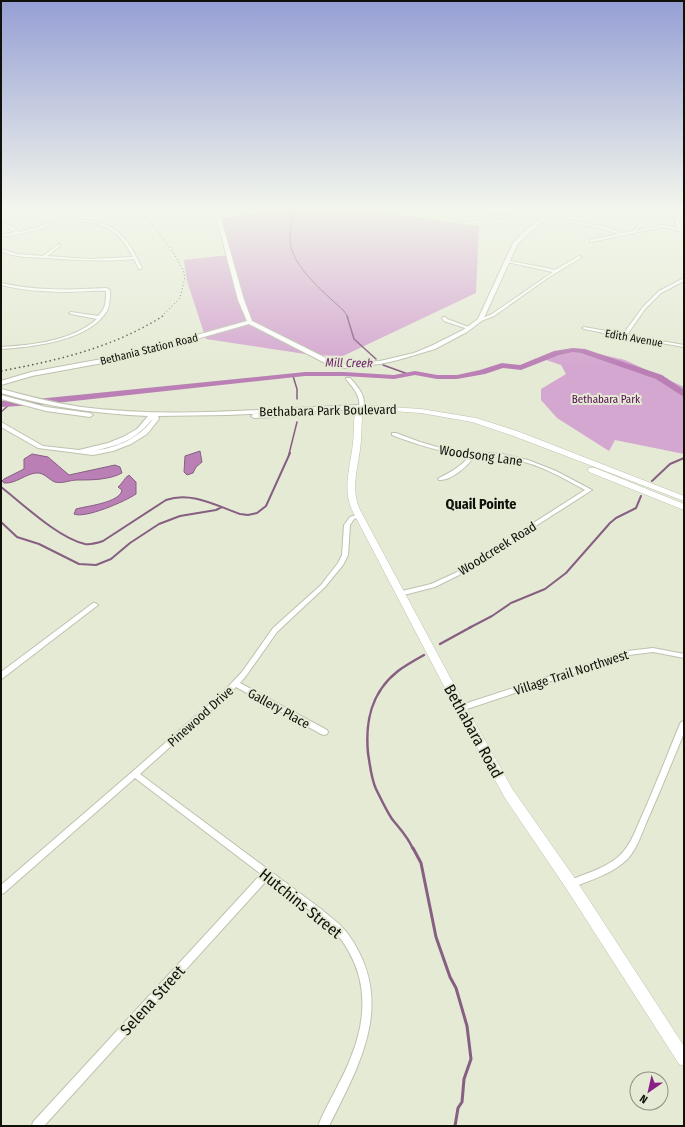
<svg xmlns="http://www.w3.org/2000/svg" width="685" height="1127" viewBox="0 0 685 1127" font-family="'Fira Sans Condensed',sans-serif">
	<rect width="100%" height="100%" fill="#e5ead5"/>
	<path fill="#d4a7d0" d="M 296,208 L 351,208 L 479,226 L 476,293 L 343,356 L 312,355 L 206,339 L 187,281 L 184,260 L 229,255 L 222,218 Z
		M 581,350 L 625,360 L 684,387 L 684,454 L 615,440 L 609,451 L 557,418 L 541,400 L 541,389 L 566,374 L 561,365 L 540,358 L 561,351 Z"/>
	<path fill="#ba80b6" stroke="#875f82" d="M 200,451 L 202,462 L 196,467 L 193,473 L 187,475 L 184,472 L 185,456 Z
		M 32,454 L 48,457 L 69,475 L 115,465 L 120,467 L 122,473 C 109,480 91,480 77,480 C 70,480 62,484 55,482 C 49,480 44,472 36,473 C 25,474 16,484 4,483 L 2,481 L 4,479 L 24,469 L 24,459 Z
		M 129,475 L 136,482 L 136,494 C 126,501 85,519 74,514 L 76,509 C 86,506 120,503 122,490 L 118,487 C 123,483 124,478 129,475 Z"/>
	<g fill="none" stroke-linecap="round" stroke-linejoin="round">
		<path stroke="#875f82" stroke-width="1" d="M 296,208 C 291,221 287,240 293,253 C 301,274 328,296 344,311 L 348,317"/>
		<path stroke="#875f82" stroke-width="1.5" d="M 347,316 L 354,339 L 376,359
			M 383,365 L 408,374
			M 293,376 L 297,389 L 297,399
			M 1,412 L 10,404
			M 289,454 L 297,422"/>
		<path stroke="#875f82" stroke-width="2" d="M 652,481 L 670,464 L 684,458
			M 1,487 C 23,504 58,538 85,544 C 91,545 97,543 103,541 L 166,500 C 191,491 217,506 240,514 L 248,515 L 257,513 L 266,506 L 290,453
			M 1,522 L 17,537 L 39,544 L 79,564 L 96,565 L 111,559 L 130,543 L 159,524 L 180,516 L 216,510 L 222,507
			M 469,628 L 492,616 L 511,603 L 545,589 L 566,573 L 610,523 L 616,518 L 636,508 L 641,496"/>
		<path stroke="#875f82" stroke-width="2.5" d="M 440,644 L 471,627
			M 413,849 C 408,837 400,829 392,819 C 386,810 381,799 376,789 C 371,778 370,765 368,753 C 365,721 371,692 398,671 C 406,665 415,660 424,655"/>
		<path stroke="#875f82" stroke-width="3" d="M 413,848 L 421,863 L 436,937 L 450,977 L 456,988 L 467,1026 L 471,1059 L 464,1079 L 462,1102 L 458,1108 L 455,1126"/>
		<path fill="#ba80b6" fill-rule="evenodd" d="M 573,348 L 585,349 L 662,375 L 684,390 L 684,397 L 656,379 L 581,353 L 573,352 L 559,355 L 521,370 L 503,368 L 485,374 L 457,379 L 437,379 L 415,375 L 394,379 L 344,376 L 305,376 L 37,405 L 1,407 L 1,401 L 37,399 L 305,372 L 344,372 L 394,375 L 415,371 L 437,375 L 457,375 L 480,370 L 502,363 L 520,365 L 554,351 Z"/>
		<defs>
			<path id="minor" d="M 73,208 L 77,208 L 65,217 C 82,220 104,220 118,232 C 129,241 136,256 142,268 L 141,269 L 139,269 L 134,259 C 105,262 76,260 47,258 C 31,257 16,258 1,251 L 1,249 L 17,254 L 43,256 L 59,244 L 60,244 L 60,246 L 47,256 L 90,259 L 133,257 C 119,231 109,225 80,221 C 76,221 66,218 62,219 C 59,219 47,226 43,228 C 29,232 15,235 1,237 L 1,235 L 15,232 L 11,229 L 1,224 L 1,222 L 13,227 L 19,232 C 39,228 57,221 73,208 Z
				M 655,208 L 658,208 L 636,231 L 663,225 L 677,228 L 675,222 L 680,213 L 678,208 L 681,208 L 684,213 L 679,222 L 681,229 L 684,230 L 684,232 L 663,227 L 591,242 L 590,242 L 590,240 L 619,234 L 604,229 L 544,217 L 546,216 L 605,227 L 622,233 L 633,231 Z
				M 552,213 L 552,215 L 551,215 L 461,220 L 459,219 L 461,218 Z
				M 579,256 L 582,257 L 549,277 L 494,316 L 481,321 L 478,320 L 492,314 L 553,272 L 507,262 L 505,261 L 506,260 L 555,270 Z
				M 684,278 L 684,281 L 661,293 L 645,309 L 627,335 L 684,345 L 684,347 L 626,337 L 624,337 L 584,329 L 582,328 L 584,327 L 623,334 L 643,307 L 659,291 Z
				M 1,283 C 36,291 70,290 106,288 L 110,290 C 110,297 110,305 107,311 C 89,341 33,347 1,349 L 1,347 C 33,345 72,341 97,319 L 71,314 L 69,313 L 71,312 L 98,316 C 106,308 106,302 106,291 C 93,290 79,292 66,292 C 44,292 22,290 1,285 Z
				M 443,317 L 445,317 L 447,319 L 471,328 L 468,329 L 444,321 L 442,318 Z
				M 346,378 L 350,378 C 357,386 367,396 363,408 L 361,408 L 359,407 C 361,395 352,387 346,379 Z
				M 392,433 L 396,433 L 420,442 L 444,449 L 461,451 L 502,454 L 528,460 L 556,471 L 592,490 L 459,575 L 435,587 L 400,596 L 398,596 L 397,594 L 398,592 L 431,584 L 455,573 L 585,490 C 563,478 541,465 516,460 C 503,457 489,456 475,456 C 468,465 452,481 439,480 L 438,479 L 439,478 C 451,472 462,466 470,455 C 443,453 418,445 392,435 Z
				M 359,514 L 362,516 L 361,517 L 354,519 L 350,525 L 348,555 L 343,565 L 325,587 L 277,632 L 246,676 L 240,683 L 327,730 L 328,732 L 327,734 L 324,735 L 321,734 L 236,687 L 227,696 L 140,774 L 321,909 C 330,917 341,924 348,934 C 396,1001 361,1062 329,1126 L 318,1126 C 327,1103 342,1081 351,1057 C 365,1023 368,985 349,952 C 346,947 343,941 339,937 C 319,915 291,897 268,879 L 44,1126 L 32,1126 L 33,1122 L 261,874 L 135,778 L 4,893 L 1,894 L 1,885 L 132,772 L 223,692 L 242,672 L 273,628 L 321,585 L 338,563 L 342,555 L 344,525 L 350,517 Z
				M 93,603 L 95,603 L 98,605 L 3,678 L 1,679 L 1,672 Z
				M 653,648 L 684,654 L 684,658 L 653,652 L 629,655 L 461,711 L 458,710 L 457,708 L 458,706 L 627,651 Z
				M 684,721 L 684,733 C 672,762 660,792 647,821 C 641,835 636,853 623,863 C 609,875 588,881 571,888 L 568,887 L 567,884 L 568,881 C 584,874 604,869 618,857 C 630,847 635,831 641,818 C 655,787 667,755 680,724 L 681,722 Z"/>
			<path id="tertiary" d="M 214,208 L 218,208 L 244,300 L 252,321 L 336,363 L 344,364 L 380,361 L 414,353 L 431,346 L 463,330 L 478,319 L 513,243 L 526,230 L 555,208 L 560,208 L 530,232 L 517,245 L 483,320 L 467,332 L 435,349 L 398,360 L 380,364 L 344,368 L 335,367 L 325,363 L 249,324 L 130,358 L 32,376 L 1,385 L 1,381 L 31,372 L 129,354 L 247,321 L 238,300 Z
				M 1,389 C 28,396 54,403 81,407 C 174,419 268,408 361,405 L 364,407 L 361,409 L 227,415 L 158,416 L 159,419 L 147,434 L 131,444 L 113,451 L 93,455 L 38,448 L 1,427 L 1,422 L 43,446 L 79,450 L 108,443 L 123,437 L 137,429 L 148,416 C 98,414 49,407 1,393 ZM 153,419 C 139,439 116,448 93,451 C 110,447 129,443 142,430 C 146,427 150,421 153,419 Z
				M 1,395 L 46,407 L 90,413 L 93,415 L 90,417 L 46,411 L 1,399 Z
				M 312,412 L 315,414 L 314,415 L 254,418 L 251,416 L 254,414 Z"/>
			<path id="secondary" d="M 358,405 L 421,409 L 476,418 L 517,431 L 684,496 L 684,501 L 511,435 L 472,422 L 421,413 L 364,409 L 363,411 C 361,421 362,430 361,439 C 360,463 349,487 360,510 L 465,705 L 513,790 L 576,880 L 684,1046 L 684,1066 L 679,1064 L 566,888 L 505,798 L 457,711 L 352,510 C 342,488 351,465 353,442 C 355,430 352,417 358,405 Z
				M 589,468 L 595,468 L 684,504 L 684,510 L 589,472 L 588,470 Z"/>
		</defs>
		<use href="#minor" stroke="#bdc2ae" stroke-width="2"/>
		<use href="#tertiary" stroke="#bdc2ae" stroke-width="2"/>
		<use href="#secondary" stroke="#bdc2ae" stroke-width="1"/>
		<use href="#minor" fill="#fff" fill-rule="evenodd"/>
		<use href="#tertiary" fill="#fff" fill-rule="evenodd"/>
		<use href="#secondary" fill="#fff" fill-rule="evenodd"/>
		<path stroke="#54564a" stroke-width="1" stroke-dasharray="1 2.5" stroke-linecap="butt" d="M 140,208 L 173,252 L 183,270 L 185,277 L 180,298 L 161,317"/>
		<path stroke="#54564a" stroke-width="1.5" stroke-dasharray="1.5 3" stroke-linecap="butt" d="M 1,371 C 59,360 112,348 163,316"/>
	</g>
	<linearGradient id="sky" x2="0" y2="1"><stop stop-color="#959fd4"/><stop offset="0.57" stop-color="#f3f6ec"/><stop offset="1" stop-color="#f3f6ec" stop-opacity="0"/></linearGradient>
	<rect width="685" height="366" fill="url(#sky)"/>
	<g text-anchor="middle" stroke-width="4" stroke-linejoin="round" paint-order="stroke">
		<g font-size="11" fill="#10110a" stroke="#e5ead5">
			<text transform="translate(634 338) rotate(10)" y="4">Edith Avenue</text>
			<text transform="translate(149 349) rotate(-14)" y="4">Bethania Station Road</text>
		</g>
		<g font-size="11" fill="#530951" stroke="#e5ead5">
			<text x="606" y="403">Bethabara Park</text>
		</g>
		<g font-size="12" font-style="italic" fill="#6d276b" stroke="#e5ead5">
			<text transform="translate(349 363) rotate(1)" y="4">Mill Creek</text>
		</g>
		<g font-size="13" fill="#10110a" stroke="#e5ead5">
			<text transform="translate(328 410) rotate(-1)" y="5">Bethabara Park Boulevard</text>
			<text transform="translate(481 455) rotate(8)" y="5">Woodsong Lane</text>
			<text transform="translate(497 548) rotate(-32)" y="5">Woodcreek Road</text>
			<text transform="translate(571 672) rotate(-18)" y="5">Village Trail Northwest</text>
			<text transform="translate(279 708) rotate(29)" y="5">Gallery Place</text>
			<text transform="translate(200 716) rotate(-42)" y="5">Pinewood Drive</text>
		</g>
		<g font-size="14" font-weight="bold" fill="#10110a" stroke="#e5ead5">
			<text x="481" y="509">Quail Pointe</text>
		</g>
		<g font-size="16" fill="#10110a" stroke="#e5ead5">
			<text transform="translate(474 731) rotate(61)" y="6">Bethabara Road</text>
			<text transform="translate(301 903) rotate(39)" y="6">Hutchins Street</text>
			<text transform="translate(152 1000) rotate(-48)" y="6">Selena Street</text>
		</g>
	</g>
	<rect width="685" height="1127" fill="none" stroke="#10110a" stroke-width="4"/>
	<g transform="translate(649 1091) rotate(214)"><circle r="19" fill="#e5ead5" stroke="#909384"/>
	<path d="M0-3L7 15L0 10L-7 15Z" fill="#892086"/>
	<text y="-6" font-size="11" font-weight="bold" text-anchor="middle" fill="#10110a">N</text>
	</g>
</svg>
